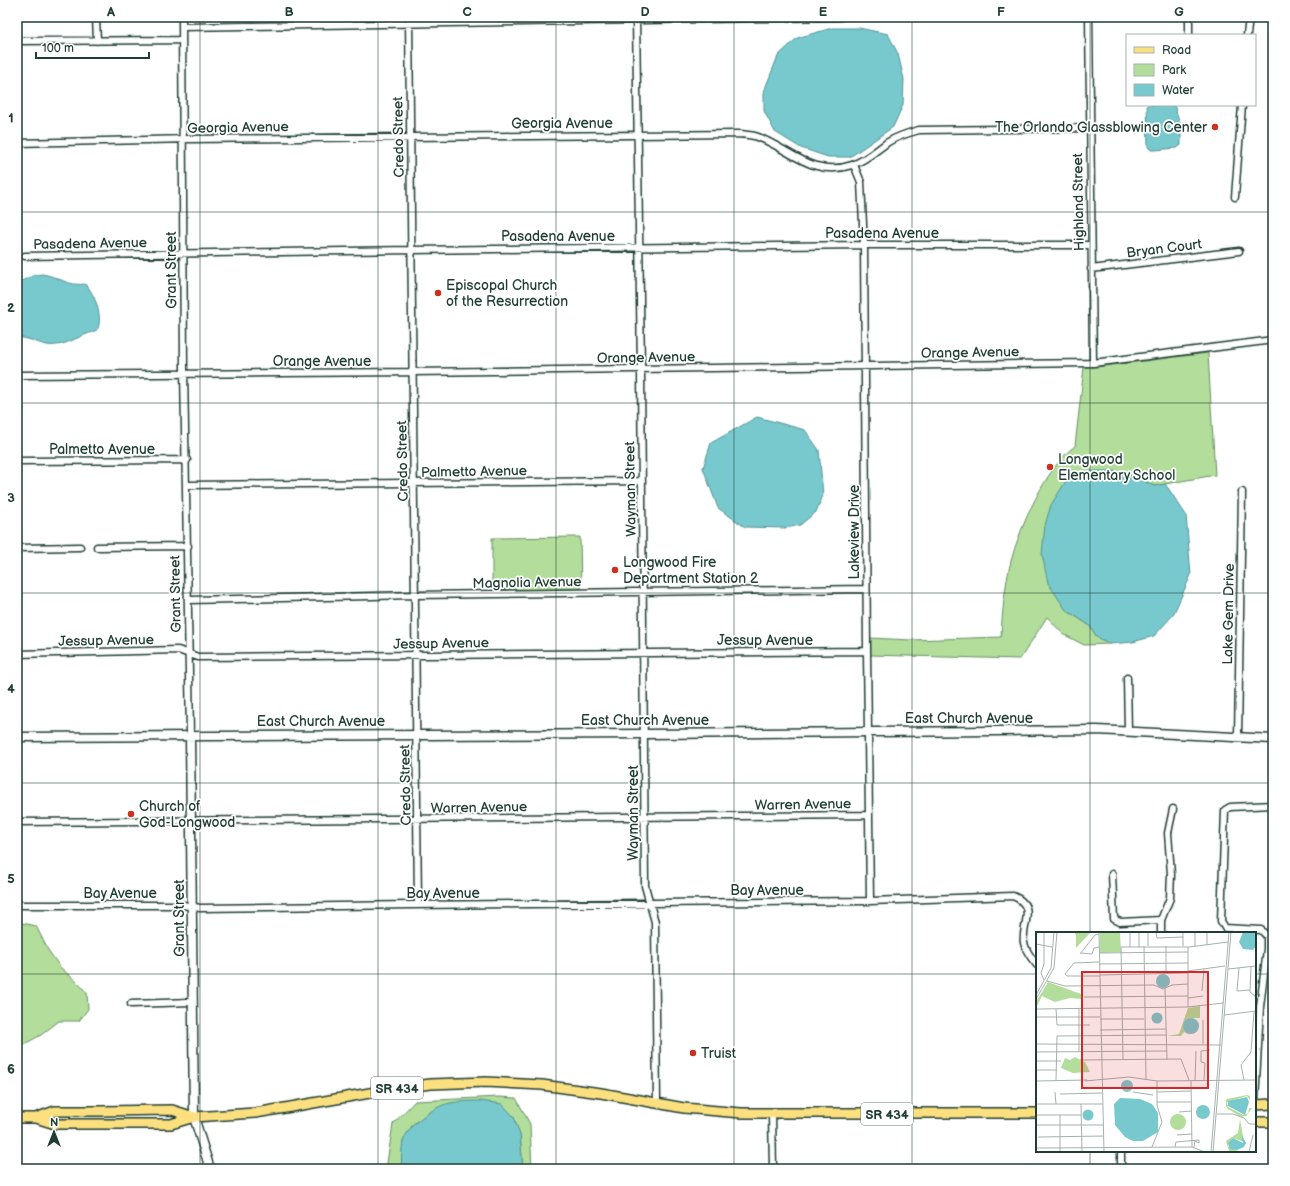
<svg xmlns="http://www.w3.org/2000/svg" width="1290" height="1186" viewBox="0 0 1290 1186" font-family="'Balsamiq Sans',sans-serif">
	<rect width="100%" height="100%" fill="#fff"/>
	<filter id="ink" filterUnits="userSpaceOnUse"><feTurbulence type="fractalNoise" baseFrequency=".025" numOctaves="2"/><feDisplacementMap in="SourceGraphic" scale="8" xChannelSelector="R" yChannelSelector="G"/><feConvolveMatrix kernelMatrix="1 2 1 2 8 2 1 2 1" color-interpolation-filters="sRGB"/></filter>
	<g filter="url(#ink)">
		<path fill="#b2dd9a" stroke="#688d67" d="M 1208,353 L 1215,475 L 1154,486 L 1136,477 L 1066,610 L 1089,625 L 1097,637 L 1110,644 L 1084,645 L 1063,634 L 1047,617 L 1020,659 L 870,655 L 870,638 L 911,640 L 1001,637 C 1002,612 1005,585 1011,561 C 1020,527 1046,467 1075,446 L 1084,367 L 1096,367 Z
			M 580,537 L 581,589 L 492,590 L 492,538 Z
			M 17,922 L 36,926 L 48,950 L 60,967 L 78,983 L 87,993 L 88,1009 L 79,1021 L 59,1021 L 41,1035 L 19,1047 L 17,1047 Z
			M 499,1097 L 516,1098 L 530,1124 L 532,1169 L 523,1169 L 520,1135 L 428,1114 L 413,1124 L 403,1141 L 401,1169 L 386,1169 L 393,1124 L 415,1101 Z"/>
		<path fill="#78c9ce" stroke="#549190" d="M 832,28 L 859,28 L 888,34 L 898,54 L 904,79 L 903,105 L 893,127 L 850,157 L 828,157 L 801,148 L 775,132 L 764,111 L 764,91 L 778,56 L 797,38 Z
			M 1147,105 L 1174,105 L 1181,126 L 1181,145 L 1177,148 L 1155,150 L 1151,150 L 1148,147 Z
			M 42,274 C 58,276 69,287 85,284 C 94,292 103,316 98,328 C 97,330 95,331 93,332 C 81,335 68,344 57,345 C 42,348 30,336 17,338 L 17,283 L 35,275 Z
			M 757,417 L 805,430 L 819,450 L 823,495 L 816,512 L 800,525 L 786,528 L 745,527 L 718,508 L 703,468 L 711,443 Z
			M 1094,471 L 1114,471 L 1136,477 L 1154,486 L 1165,484 L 1168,488 L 1186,515 L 1191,575 L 1173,615 L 1154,636 L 1133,642 L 1110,644 L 1097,637 L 1089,625 L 1066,610 L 1048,583 L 1042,554 L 1045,525 L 1051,505 L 1068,478 Z
			M 480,1101 L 502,1104 L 514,1117 L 520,1135 L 523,1169 L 401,1169 C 402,1161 401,1149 403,1141 C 409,1125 427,1112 443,1105 C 455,1101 468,1101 480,1101 Z"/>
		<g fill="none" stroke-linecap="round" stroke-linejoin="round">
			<defs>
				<path id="street" d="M 96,17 L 97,41
					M 182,17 L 184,369 L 190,735
					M 409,17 L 418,905
					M 636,17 L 641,369 L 645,886 L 655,922 L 657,1103
					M 1089,17 L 1093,363
					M 1189,17 L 1189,35
					M 182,27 L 841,17
					M 1247,35 L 1249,17
					M 17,41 L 182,40
					M 17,143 L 190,139 L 740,134 C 746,135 753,135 758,137 C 791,150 814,178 852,165 C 865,161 877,150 888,142 C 898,136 908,133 919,130 L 1089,128
					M 854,165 L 861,182 L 864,245 L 867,651 L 870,901
					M 1235,197 L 1242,105
					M 25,256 L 411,250 L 864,245 L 1091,245
					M 1091,269 L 1239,251
					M 17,375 L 412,372 L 1093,363 L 1273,340
					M 17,461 L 187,460
					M 187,485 L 642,481
					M 97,547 L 188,546
					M 17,548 L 80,547
					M 188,600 L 415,595 L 866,589
					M 17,654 L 178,650 L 198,657 L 867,651
					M 1127,678 L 1128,731
					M 1238,737 L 1242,492
					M 17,822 L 868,815
					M 1112,874 L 1114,919 L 1120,922 L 1161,920
					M 17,905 L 183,905 L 200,908 L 412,905 L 870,901 L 1013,896 C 1038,906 1021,925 1024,943 C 1026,952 1032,959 1037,965
					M 1161,933 L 1161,920 L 1170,898 L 1171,874 L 1168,833 L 1173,809
					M 131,1004 L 192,1002
					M 1255,1101 L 1260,1007 L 1267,949 L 1267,936 L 1261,930 L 1225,928 L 1221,921 L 1225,810 L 1230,807 L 1273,805
					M 772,1114 L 773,1169
					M 1121,1151 L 1121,1169"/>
				<path id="secondary" d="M 190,735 L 194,1117 L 210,1169
					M 17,737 L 645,734 L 1097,730 L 1273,739"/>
				<path id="primary" d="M 1255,1105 L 1273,1104
					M 17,1118 L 36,1118 L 55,1124 L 171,1124 L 194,1117 L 255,1113 L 285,1108 L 398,1088 L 431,1084 L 486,1082 L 542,1085 L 601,1093 L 684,1108 L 741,1113 L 1037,1113
					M 36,1118 L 55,1111 L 101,1111 L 172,1110 L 194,1117
					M 1255,1122 L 1273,1122"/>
			</defs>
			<use href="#street" stroke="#1f3d34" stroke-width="9"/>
			<use href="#secondary" stroke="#1f3d34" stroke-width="11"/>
			<use href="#primary" stroke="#1f3d34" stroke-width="12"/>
			<use href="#street" stroke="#fff" stroke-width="6"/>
			<use href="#secondary" stroke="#fff" stroke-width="8"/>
			<use href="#primary" stroke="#fce080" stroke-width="9"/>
		</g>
	</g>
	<path fill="none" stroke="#1f3d34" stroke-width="1" stroke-opacity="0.55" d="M 200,17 L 200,1169M 378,17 L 378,1169M 556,17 L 556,1169M 734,17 L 734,1169M 912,17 L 912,1169M 1090,17 L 1090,933M 17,212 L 1273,212M 17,403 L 1273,403M 17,593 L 1273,593M 17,783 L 1273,783M 17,974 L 1037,974M 1255,974 L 1273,974M 1090,1151 L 1090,1169"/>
	<g fill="#c8321e" stroke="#fff" stroke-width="1.5">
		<circle cx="1215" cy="127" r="4"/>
		<circle cx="438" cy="293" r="4"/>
		<circle cx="1050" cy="467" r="4"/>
		<circle cx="615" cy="570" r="4"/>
		<circle cx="131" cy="814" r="4"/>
		<circle cx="693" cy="1053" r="4"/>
	</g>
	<g text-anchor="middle" stroke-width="3.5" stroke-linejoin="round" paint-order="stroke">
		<g fill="#fff" stroke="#627771" stroke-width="1">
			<rect x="371" y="1077" width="52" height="22" rx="3"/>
			<rect x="861" y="1103" width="52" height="22" rx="3"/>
		</g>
		<g font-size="13" font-weight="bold" fill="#1f3d34">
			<text x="397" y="1093">SR 434</text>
			<text x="887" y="1119">SR 434</text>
		</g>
		<g font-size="14" fill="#1f3d34" stroke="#fff">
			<text x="562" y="128">Georgia Avenue</text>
			<text transform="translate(238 127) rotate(-1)" y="5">Georgia Avenue</text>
			<text transform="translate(398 137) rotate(-91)" y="5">Credo Street</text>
			<text transform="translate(1078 202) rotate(-91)" y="5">Highland Street</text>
			<text x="882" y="238">Pasadena Avenue</text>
			<text x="558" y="241">Pasadena Avenue</text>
			<text transform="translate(90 243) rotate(-1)" y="5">Pasadena Avenue</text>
			<text transform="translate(1164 248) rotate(-7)" y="5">Bryan Court</text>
			<text transform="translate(171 270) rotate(-90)" y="5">Grant Street</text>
			<text transform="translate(970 352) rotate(-1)" y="5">Orange Avenue</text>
			<text transform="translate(646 357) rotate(-1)" y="5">Orange Avenue</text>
			<text x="322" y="366">Orange Avenue</text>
			<text x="102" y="454">Palmetto Avenue</text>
			<text transform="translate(402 461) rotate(-91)" y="5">Credo Street</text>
			<text transform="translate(474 471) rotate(-1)" y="5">Palmetto Avenue</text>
			<text transform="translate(630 489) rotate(-91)" y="5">Wayman Street</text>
			<text transform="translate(854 532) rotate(-90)" y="5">Lakeview Drive</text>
			<text transform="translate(527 582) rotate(-1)" y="5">Magnolia Avenue</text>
			<text transform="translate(175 594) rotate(-91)" y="5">Grant Street</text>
			<text transform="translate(1228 614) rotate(-89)" y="5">Lake Gem Drive</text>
			<text transform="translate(106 640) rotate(-1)" y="5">Jessup Avenue</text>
			<text x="765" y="645">Jessup Avenue</text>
			<text transform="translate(441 643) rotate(-1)" y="5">Jessup Avenue</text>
			<text x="969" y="723">East Church Avenue</text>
			<text x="645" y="725">East Church Avenue</text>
			<text x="321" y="726">East Church Avenue</text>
			<text transform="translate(405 785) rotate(-91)" y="5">Credo Street</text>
			<text transform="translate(803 804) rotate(-1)" y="5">Warren Avenue</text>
			<text transform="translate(479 807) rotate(-1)" y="5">Warren Avenue</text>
			<text transform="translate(633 813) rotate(-90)" y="5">Wayman Street</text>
			<text x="767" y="895">Bay Avenue</text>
			<text x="120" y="898">Bay Avenue</text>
			<text x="443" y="898">Bay Avenue</text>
			<text transform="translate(179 918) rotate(-90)" y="5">Grant Street</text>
		</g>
		<g font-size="14" fill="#1f3d34" stroke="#fff" text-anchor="start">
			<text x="1207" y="132" text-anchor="end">The Orlando Glassblowing Center</text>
			<text x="446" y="290">Episcopal Church<tspan x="446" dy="16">of the Resurrection</tspan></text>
			<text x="1058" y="464">Longwood<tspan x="1058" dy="16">Elementary School</tspan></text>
			<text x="623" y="567">Longwood Fire<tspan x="623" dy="16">Department Station 2</tspan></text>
			<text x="139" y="811">Church of<tspan x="139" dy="16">God-Longwood</tspan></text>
			<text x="701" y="1058">Truist</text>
		</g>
	</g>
	<g transform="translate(1036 932)">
		<rect width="220" height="220" fill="#fff"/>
		<path d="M 55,0 L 40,16 L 40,3 L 38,0 ZM 64,0 L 84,0 L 85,20 L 64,21 ZM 12,50 L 45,62 L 46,67 L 34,66 L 19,70 L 6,64 L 0,76 L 0,70 ZM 164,74 L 164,86 L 153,86 L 150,99 L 154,103 L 148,100 L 145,104 L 131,104 L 143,102 L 152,76 ZM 39,125 L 49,130 L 54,140 L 37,141 L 25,136 L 29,126 L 34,128 ZM 211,163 L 214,164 L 214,168 L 211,164 L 191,170 L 192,175 L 207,183 L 212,181 L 214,172 L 213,176 L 216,176 L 210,184 L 205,185 L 192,177 L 190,174 L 190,168 L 191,167 ZM134 190a8 8 0 1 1 16 0a8 8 0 1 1-16 0ZM 204,187 L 208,210 L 197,206 L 192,214 L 202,219 L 193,219 L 190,209 L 202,201 Z" fill="#b2dd9a"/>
		<path d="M 207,0 L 220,0 L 220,14 L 217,18 L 207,17 L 203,10 ZM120 49a7 7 0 1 1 14 0a7 7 0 1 1-14 0ZM115.5 86a5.5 5.5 0 1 1 11 0a5.5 5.5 0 1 1-11 0ZM147 94a8 8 0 1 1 16 0a8 8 0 1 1-16 0ZM85 154a6 6 0 1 1 12 0a6 6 0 1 1-12 0ZM 211,165 L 213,170 L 209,183 L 192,174 L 192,169 ZM 84,166 L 104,167 L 116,172 L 122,181 L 122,200 L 107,209 L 97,209 L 89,205 L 79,193 L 78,172 ZM160 180a7 7 0 1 1 14 0a7 7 0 1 1-14 0ZM46.5 183a5.5 5.5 0 1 1 11 0a5.5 5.5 0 1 1-11 0ZM 205,202 L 210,211 L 208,215 L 201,218 L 194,217 L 192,211 L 197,206 L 207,211 Z" fill="#78c9ce"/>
		<path fill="none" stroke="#a5b1ae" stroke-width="1" d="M 63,0 L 68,220M 94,0 L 94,15M 103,0 L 103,15M 112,0 L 112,14M 120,0 L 121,6 L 147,5M 147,0 L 147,14M 159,0 L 159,15M 0,12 L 16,15M 171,13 L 171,0M 108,14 L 110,147M 152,15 L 152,75M 45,21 L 56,22 L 58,16 L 63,15M 63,21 L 152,20M 44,22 L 59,3 L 63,2M 63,30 L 38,31 L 29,42 L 31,44 L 64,44M 63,32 L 152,31M 215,34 L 214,60 L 220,65M 203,36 L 201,59 L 214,58M 192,37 L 220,34M 152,39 L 189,34M 130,42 L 130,14M 64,43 L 152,41M 8,48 L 5,41 L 8,32 L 8,0M 11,49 L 29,54 L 118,53 L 127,57 L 136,53 L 152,52M 129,56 L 131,128M 166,59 L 168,37M 0,63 L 15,36 L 18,0M 48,65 L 152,64M 152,66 L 167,64M 0,67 L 18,36 L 21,0M 0,77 L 152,75 L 187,71M 20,77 L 21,93 L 54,93M 43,77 L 43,120M 188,83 L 220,79M 0,85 L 64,85M 64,87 L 108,87M 64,98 L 130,97M 0,112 L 185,113M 167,112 L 167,88M 0,120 L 131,119M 44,128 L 145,127 L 153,148M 87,128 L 85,15 L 153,15 L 192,10M 0,129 L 25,129M 0,138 L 21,138M 168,148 L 169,131 L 165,130 L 165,119 L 174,118M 208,148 L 205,133 L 215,120 L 218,80M 0,149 L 51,148M 20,149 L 21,104 L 130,103M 49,149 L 93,145 L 121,149 L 220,148M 155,149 L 156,215M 159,149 L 160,119M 19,160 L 20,172M 97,160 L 117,163M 121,160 L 155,159M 24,162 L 66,161M 121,170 L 155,170M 0,172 L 67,172M 45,172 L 46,220M 143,180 L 155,179M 181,182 L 197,182 L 208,186 L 213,192 L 220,192M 0,183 L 45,183M 24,183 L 24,220M 0,193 L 68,193M 141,203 L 156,202M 2,205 L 68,204M 116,215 L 126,190 L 121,173 L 121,149M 139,215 L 140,210 L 163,208 L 163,211 L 159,209 L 158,215M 0,216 L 156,215 L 169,220M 175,220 L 193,0M 177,220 L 195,0M 213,220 L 217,203"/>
		<path fill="#d62828" fill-opacity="0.15" stroke="#d62828" stroke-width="2" d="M 46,40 L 172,40 L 172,156 L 46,156 Z"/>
		<rect width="220" height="220" fill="none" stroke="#1f3d34" stroke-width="2"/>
	</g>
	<rect width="1290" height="1186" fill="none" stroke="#fff" stroke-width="44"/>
	<rect x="1126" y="34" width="130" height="72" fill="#ffffff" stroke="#a5b1ae"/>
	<rect x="1134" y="47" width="20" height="6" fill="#fce080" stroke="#a5b1ae"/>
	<text x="1162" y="54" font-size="12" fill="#1f3d34">Road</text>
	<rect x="1134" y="64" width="20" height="12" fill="#b2dd9a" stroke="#a5b1ae"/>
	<text x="1162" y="74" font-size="12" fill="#1f3d34">Park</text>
	<rect x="1134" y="84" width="20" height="12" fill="#78c9ce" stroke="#a5b1ae"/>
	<text x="1162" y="94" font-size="12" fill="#1f3d34">Water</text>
	<g transform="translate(54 1132)" stroke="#ffffff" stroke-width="3" paint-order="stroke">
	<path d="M0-3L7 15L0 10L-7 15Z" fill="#1f3d34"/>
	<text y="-6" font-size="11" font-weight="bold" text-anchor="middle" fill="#1f3d34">N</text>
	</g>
	<path d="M36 52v6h113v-6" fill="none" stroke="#1f3d34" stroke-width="2"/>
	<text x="42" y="52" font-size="12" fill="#1f3d34" stroke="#ffffff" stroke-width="3" paint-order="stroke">100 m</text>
	<rect x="22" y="22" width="1246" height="1142" fill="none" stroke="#1f3d34" stroke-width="1.5"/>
	<g font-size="13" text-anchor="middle" font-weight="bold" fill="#1f3d34">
		<text x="111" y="16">A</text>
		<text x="289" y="16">B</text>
		<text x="467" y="16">C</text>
		<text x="645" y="16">D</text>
		<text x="823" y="16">E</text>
		<text x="1001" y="16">F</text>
		<text x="1179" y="16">G</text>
		<text x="11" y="122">1</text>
		<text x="11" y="312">2</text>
		<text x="11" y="502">3</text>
		<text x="11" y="693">4</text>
		<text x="11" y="883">5</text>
		<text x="11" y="1073">6</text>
	</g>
</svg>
